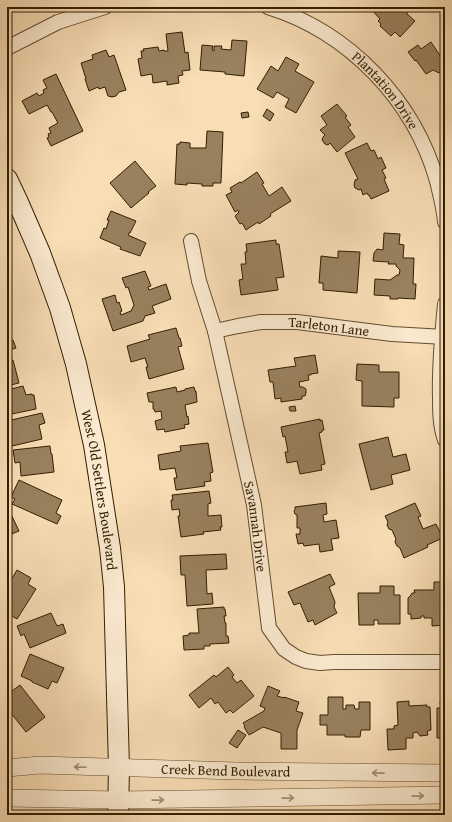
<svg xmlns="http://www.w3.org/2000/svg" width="452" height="822" viewBox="0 0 452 822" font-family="'Gentium Book Plus',serif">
	<rect width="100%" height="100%" fill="#f8ddb5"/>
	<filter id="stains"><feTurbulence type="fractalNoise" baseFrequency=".005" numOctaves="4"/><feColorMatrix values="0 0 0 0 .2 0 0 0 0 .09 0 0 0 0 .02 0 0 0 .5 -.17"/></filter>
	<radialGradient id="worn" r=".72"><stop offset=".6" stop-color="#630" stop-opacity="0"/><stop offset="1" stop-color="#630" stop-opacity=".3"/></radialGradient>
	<path fill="#99815e" stroke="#321e00" d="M 373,7 L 405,7 L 407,10 L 407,14 L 415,21 L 400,37 L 395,32 L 391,36 L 380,26 L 381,24 L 378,21 L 380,19 L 371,9 Z
		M 182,32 L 185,53 L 188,52 L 190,70 L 182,71 L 183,75 L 178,76 L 179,83 L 167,85 L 167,81 L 153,83 L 152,74 L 141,76 L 138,59 L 142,58 L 141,51 L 144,51 L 143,49 L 158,47 L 159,51 L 164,50 L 164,51 L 168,51 L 166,34 Z
		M 232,40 L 247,41 L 244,76 L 225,74 L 225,72 L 200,70 L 202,45 L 213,46 L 212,50 L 214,51 L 214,46 L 222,46 L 221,49 L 231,50 Z
		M 431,42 L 445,63 L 445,73 L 443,74 L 441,71 L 439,73 L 433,70 L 426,74 L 416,60 L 415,61 L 408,52 L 418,45 L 421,49 Z
		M 106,50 L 109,57 L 114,55 L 126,90 L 119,92 L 116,96 L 112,97 L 108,96 L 105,87 L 99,89 L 98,87 L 89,91 L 85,79 L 86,79 L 81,63 L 93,59 L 92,55 Z
		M 286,57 L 299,64 L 295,71 L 314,82 L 296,113 L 285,107 L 289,99 L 277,92 L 273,98 L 257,89 L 271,66 L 278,71 Z
		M 56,74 L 83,131 L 51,146 L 47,138 L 49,137 L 48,134 L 51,133 L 49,128 L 58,123 L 52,112 L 51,112 L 47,105 L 29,114 L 22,101 L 37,93 L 39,96 L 44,93 L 43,90 L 47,88 L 43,80 Z
		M 337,104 L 347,116 L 345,117 L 351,125 L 348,127 L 355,137 L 337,152 L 330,143 L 328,145 L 325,144 L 322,140 L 323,137 L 325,135 L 320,130 L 327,125 L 321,116 Z
		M 267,109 L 274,114 L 270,121 L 263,116 Z
		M 248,112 L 249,117 L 242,118 L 241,113 Z
		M 207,131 L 223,132 L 221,183 L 213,183 L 213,186 L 202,186 L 202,184 L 187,183 L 187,185 L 175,184 L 177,144 L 180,144 L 180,142 L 190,143 L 190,148 L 206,148 Z
		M 367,143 L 371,151 L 374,150 L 378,159 L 381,157 L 386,168 L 382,170 L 386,178 L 384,179 L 389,191 L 371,199 L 369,195 L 368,195 L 367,193 L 363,195 L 361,189 L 359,190 L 355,188 L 354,185 L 355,180 L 358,179 L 345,153 Z
		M 135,161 L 156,186 L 148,192 L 149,193 L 131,208 L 110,183 Z
		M 257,172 L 264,183 L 262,184 L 269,196 L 282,187 L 291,201 L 270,214 L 271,216 L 259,224 L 258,222 L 246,230 L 242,223 L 240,224 L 235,216 L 239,212 L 238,210 L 235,212 L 226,195 L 232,192 L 230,188 L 240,182 L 241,183 Z
		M 111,211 L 136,221 L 130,233 L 129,233 L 128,235 L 146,243 L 140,256 L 120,249 L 121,247 L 100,238 L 104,228 L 106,229 L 109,220 L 107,220 Z
		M 384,233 L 400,234 L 399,244 L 404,245 L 403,258 L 414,258 L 413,284 L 416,284 L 415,299 L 398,298 L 398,299 L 390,299 L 390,296 L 374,295 L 375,279 L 390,280 L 397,275 L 399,275 L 400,270 L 396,266 L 396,264 L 388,264 L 389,262 L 373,261 L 374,253 L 377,249 L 383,250 Z
		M 276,240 L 276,244 L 279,244 L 284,277 L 276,278 L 278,290 L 241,295 L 239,280 L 243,279 L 241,264 L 246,264 L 245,252 L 247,252 L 246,244 Z
		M 338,251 L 360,252 L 357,293 L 323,290 L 323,283 L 319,283 L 321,256 L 338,258 Z
		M 145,271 L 151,286 L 148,287 L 149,290 L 166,284 L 171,299 L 152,306 L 155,313 L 145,316 L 143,321 L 113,331 L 102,299 L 115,295 L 117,303 L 119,302 L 122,311 L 120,312 L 121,315 L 131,311 L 134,305 L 128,287 L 126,288 L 122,278 Z
		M 176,328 L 179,338 L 180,338 L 182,346 L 178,347 L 184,369 L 149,379 L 146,367 L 148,367 L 145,358 L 131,362 L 127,346 L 150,339 L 148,335 Z
		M 7,330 L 11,341 L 13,340 L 16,348 L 7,351 Z
		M 315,355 L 318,373 L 311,374 L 311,375 L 308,375 L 309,380 L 299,382 L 300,387 L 303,387 L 306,389 L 306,393 L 305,396 L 302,396 L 302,399 L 281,402 L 281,398 L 275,399 L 273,382 L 270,382 L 268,370 L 296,366 L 294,358 Z
		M 13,360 L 19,383 L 7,386 L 7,361 Z
		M 357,364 L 379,365 L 379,372 L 399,372 L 399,398 L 394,398 L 394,407 L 362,406 L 362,381 L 356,380 Z
		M 23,386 L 26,395 L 32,394 L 32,395 L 34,395 L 36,409 L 7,415 L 7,390 Z
		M 176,387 L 177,392 L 185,390 L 185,389 L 194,387 L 195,391 L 196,391 L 197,402 L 185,405 L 187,417 L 188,416 L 189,424 L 184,425 L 185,428 L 165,432 L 164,429 L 157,430 L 155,421 L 162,419 L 161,411 L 155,412 L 154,409 L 153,409 L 153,402 L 149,402 L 147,393 Z
		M 295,406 L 296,411 L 290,411 L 289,407 Z
		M 42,413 L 45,423 L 39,425 L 42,439 L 8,447 L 7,442 L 7,421 Z
		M 320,419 L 320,421 L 322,420 L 324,430 L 322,430 L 322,432 L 319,433 L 325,464 L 321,465 L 322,470 L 300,474 L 297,461 L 287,463 L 285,452 L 288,452 L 285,436 L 283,437 L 281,427 Z
		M 388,437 L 393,457 L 406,454 L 410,470 L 391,475 L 393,484 L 371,490 L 359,444 Z
		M 208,443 L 213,472 L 210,473 L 211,481 L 204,482 L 205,486 L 176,490 L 174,478 L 177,478 L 175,468 L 160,470 L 158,455 L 181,451 L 180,446 Z
		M 50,446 L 51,454 L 52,454 L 54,472 L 21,476 L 20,462 L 15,463 L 13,450 Z
		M 19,480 L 62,500 L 56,513 L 61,516 L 57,524 L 12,504 L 15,499 L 11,497 Z
		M 209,491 L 211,503 L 208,504 L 208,516 L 221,515 L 222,527 L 220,527 L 221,530 L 203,532 L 204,534 L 181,537 L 178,516 L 180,516 L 179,509 L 172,510 L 171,500 L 173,500 L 172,495 Z
		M 326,503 L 327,514 L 323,515 L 324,522 L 336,520 L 339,538 L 331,539 L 333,550 L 320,552 L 319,544 L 304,546 L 303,543 L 298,544 L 296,534 L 300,534 L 300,528 L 297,528 L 297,515 L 295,514 L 294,511 L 295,510 L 295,507 Z
		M 415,503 L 421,516 L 418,517 L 423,529 L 436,524 L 443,538 L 427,545 L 428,547 L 404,558 L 400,548 L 397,546 L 395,542 L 396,539 L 392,530 L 389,529 L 387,525 L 388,522 L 385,516 Z
		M 10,512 L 19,531 L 7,536 L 7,513 Z
		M 226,554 L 227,569 L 206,570 L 207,594 L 212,593 L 213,604 L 187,606 L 185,575 L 181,575 L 180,556 Z
		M 17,570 L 31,578 L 28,584 L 36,589 L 17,619 L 7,613 L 7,587 Z
		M 330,574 L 335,584 L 329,587 L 335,602 L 334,607 L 337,613 L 315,625 L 313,620 L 308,622 L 300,603 L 294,605 L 288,592 Z
		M 434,582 L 445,582 L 445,625 L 432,626 L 432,618 L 424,618 L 424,616 L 421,616 L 421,618 L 411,619 L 411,614 L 408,614 L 408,598 L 411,595 L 412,593 L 415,593 L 414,590 L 434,590 Z
		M 380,586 L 394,586 L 394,595 L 400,595 L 400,624 L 378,624 L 378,620 L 374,620 L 374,625 L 359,625 L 358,593 L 380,593 Z
		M 224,607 L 224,609 L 225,609 L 226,616 L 224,616 L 225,623 L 226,623 L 226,636 L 228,636 L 229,643 L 210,644 L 210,646 L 204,646 L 204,649 L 184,650 L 183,636 L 189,635 L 189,633 L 199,633 L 197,609 Z
		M 51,613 L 57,626 L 63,624 L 66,633 L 30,648 L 24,634 L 21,636 L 17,626 Z
		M 30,654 L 64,668 L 57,683 L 52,681 L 48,689 L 32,682 L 32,681 L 21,676 Z
		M 228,667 L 234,675 L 232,677 L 237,683 L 241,680 L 254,696 L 233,713 L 230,710 L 226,713 L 218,702 L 215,704 L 211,698 L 199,708 L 189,695 L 214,675 L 216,677 Z
		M 20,685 L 45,717 L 26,732 L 7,708 L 7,690 L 10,688 L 12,691 Z
		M 268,686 L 280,691 L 277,696 L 284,698 L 284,697 L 299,702 L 296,711 L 303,713 L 297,730 L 297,749 L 281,749 L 281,733 L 263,727 L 249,735 L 244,727 L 245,726 L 243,723 L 264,711 L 265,708 L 260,706 Z
		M 328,697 L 343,697 L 343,709 L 346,709 L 346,705 L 354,705 L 355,709 L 359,709 L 359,702 L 370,702 L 370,730 L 361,730 L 360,737 L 345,737 L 345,735 L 327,735 L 327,725 L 320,725 L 320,715 L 328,715 Z
		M 409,701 L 409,706 L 427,705 L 427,707 L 430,707 L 431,730 L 427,731 L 428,735 L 420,736 L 417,732 L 413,733 L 413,738 L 406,738 L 406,749 L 388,750 L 387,729 L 394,729 L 394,726 L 398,725 L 397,702 Z
		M 440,702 L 445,702 L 445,738 L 437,738 L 437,708 L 441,708 Z
		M 238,730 L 246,735 L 237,748 L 229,743 Z
		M 348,811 L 348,815 L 342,815 L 341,812 Z"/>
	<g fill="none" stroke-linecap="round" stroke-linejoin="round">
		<defs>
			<g id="minor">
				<path id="s1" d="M 268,7 C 349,32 414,100 437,181 C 440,194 444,208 445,222"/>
				<path d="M 7,48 L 58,22 L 105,7"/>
				<path id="s2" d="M 191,241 L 199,281 L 215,331 L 254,505 L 269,628 L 284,649 L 296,657 L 306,661 L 320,663 L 334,662 L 445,662"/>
				<path d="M 445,304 C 442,335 439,366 440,397 C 440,411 440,426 445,440"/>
				<path id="s3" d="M 215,331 L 238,326 L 261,322 L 297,322 L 392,334 L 445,337"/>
			</g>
			<g id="tertiary">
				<path id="s4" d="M 7,768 L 40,765 L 236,771 L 445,773"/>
				<path d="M 7,798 L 119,800 L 445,795"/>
			</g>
			<g id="secondary">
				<path id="s5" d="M 7,179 L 17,200 L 40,253 L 60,308 L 76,364 L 94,445 L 110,548 L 114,587 L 119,768 L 118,815"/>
			</g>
		</defs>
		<use href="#minor" stroke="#644e2d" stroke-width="16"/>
		<use href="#tertiary" stroke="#644e2d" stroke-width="18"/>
		<use href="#secondary" stroke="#321e00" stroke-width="22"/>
		<use href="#minor" stroke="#fae9cf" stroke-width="14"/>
		<use href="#tertiary" stroke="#fae9cf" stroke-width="17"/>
		<use href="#secondary" stroke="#fae9cf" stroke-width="20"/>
	</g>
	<defs><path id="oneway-shaft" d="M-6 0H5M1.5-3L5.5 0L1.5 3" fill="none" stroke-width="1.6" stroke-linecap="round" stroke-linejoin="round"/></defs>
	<g stroke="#a08e72">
		<use href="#oneway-shaft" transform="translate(80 767) rotate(-178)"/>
		<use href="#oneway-shaft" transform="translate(378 773) rotate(-179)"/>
		<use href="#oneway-shaft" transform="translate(418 796) rotate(-1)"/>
		<use href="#oneway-shaft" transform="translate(288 798) rotate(-1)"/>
		<use href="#oneway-shaft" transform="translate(158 800) rotate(-1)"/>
	</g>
	<g text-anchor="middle" stroke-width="3" stroke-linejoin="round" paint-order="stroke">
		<g font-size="14" fill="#321e00" stroke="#fae9cf">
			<text dy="5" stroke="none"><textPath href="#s1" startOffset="147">Plantation Drive</textPath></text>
			<text dy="5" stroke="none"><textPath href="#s3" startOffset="115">Tarleton Lane</textPath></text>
			<text dy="5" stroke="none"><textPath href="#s5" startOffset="326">West Old Settlers Boulevard</textPath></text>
			<text dy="5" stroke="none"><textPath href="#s2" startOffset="293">Savannah Drive</textPath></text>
			<text dy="5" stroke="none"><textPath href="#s4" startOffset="219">Creek Bend Boulevard</textPath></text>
		</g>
	</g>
	<rect width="452" height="822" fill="none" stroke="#f8ddb5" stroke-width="24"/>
	<rect x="8" y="8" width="436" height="806" fill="none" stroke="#321e00" stroke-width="2"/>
	<rect x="12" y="12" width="428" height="798" fill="none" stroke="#321e00"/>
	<rect width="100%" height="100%" filter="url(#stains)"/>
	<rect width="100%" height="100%" fill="url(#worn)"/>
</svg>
